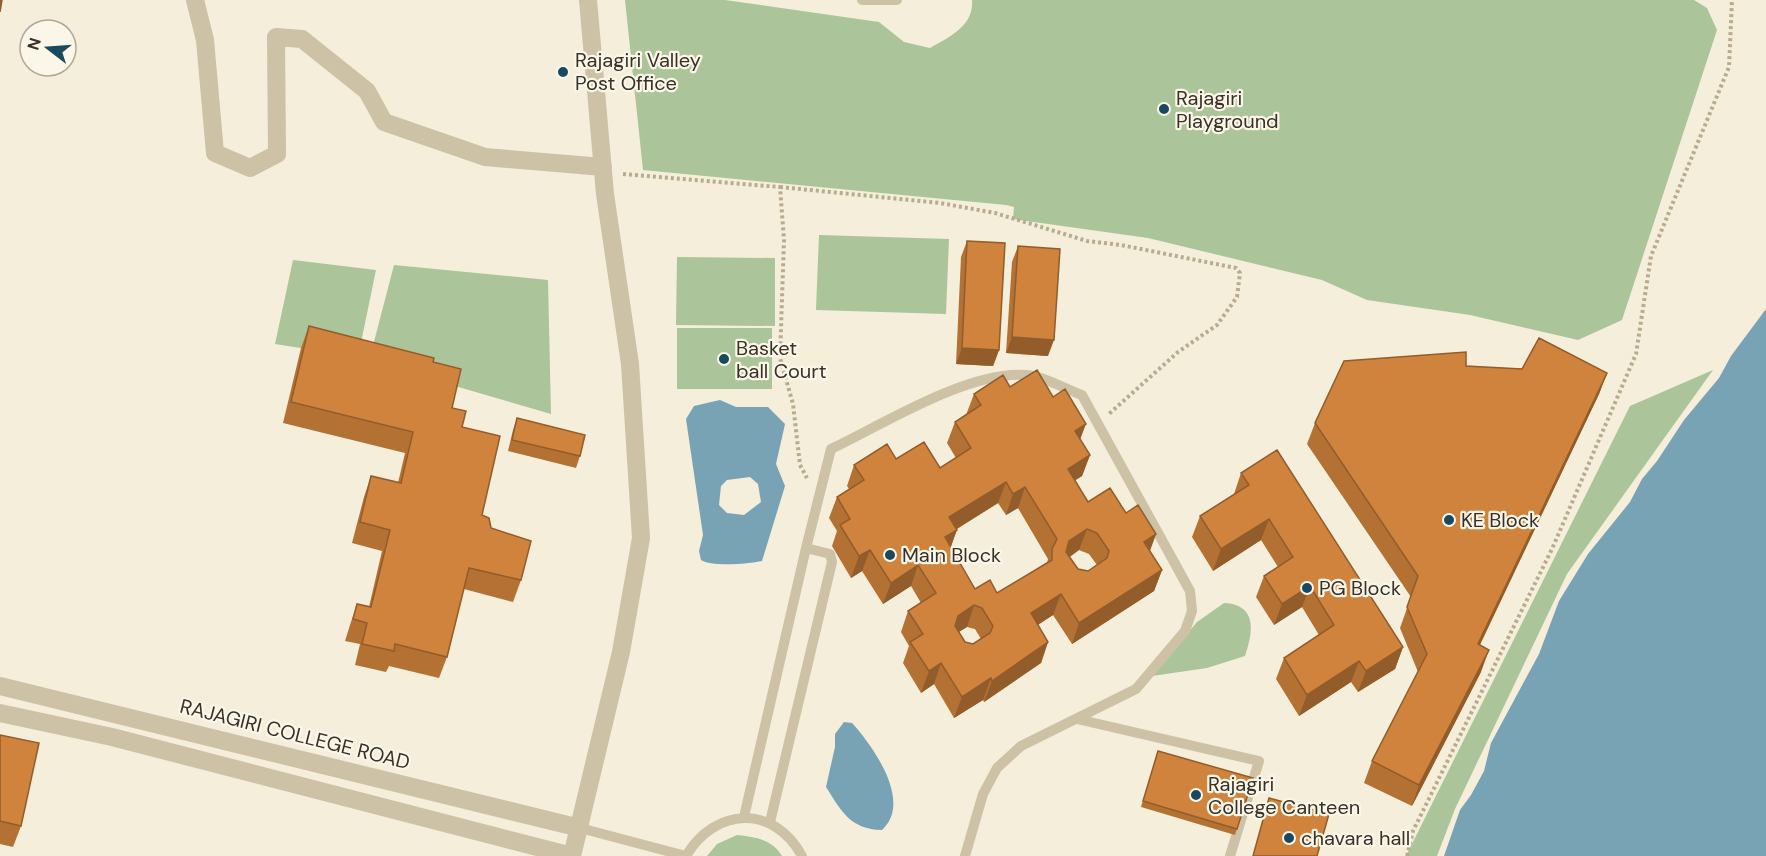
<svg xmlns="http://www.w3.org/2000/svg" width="1766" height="856" viewBox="0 0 1766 856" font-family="'DM Sans',sans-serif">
	<rect width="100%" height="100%" fill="#f4eedb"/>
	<path fill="#acc499" d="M 625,0 L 725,0 L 879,22 L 904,42 L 930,48 C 949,37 974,26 972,0 L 1694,0 L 1707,8 L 1717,30 L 1622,320 L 1578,340 L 1470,315 L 1367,300 L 1322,280 L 1148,238 L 1013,219 L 1014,207 L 1006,205 L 643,170 Z
		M 819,235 L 949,239 L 946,314 L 816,310 Z
		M 677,257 L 775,258 L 775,326 L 676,325 Z
		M 293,260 L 376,270 L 358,357 L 275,344 Z
		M 394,265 L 548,280 L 551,414 L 369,361 Z
		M 677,328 L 772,328 L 772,389 L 677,389 Z
		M 1713,370 L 1567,574 L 1455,809 L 1437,856 L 1406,856 L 1630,406 Z
		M 1224,603 C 1258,605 1253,632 1245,656 L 1207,668 L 1152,676 L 1197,622 Z
		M 737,835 C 755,837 772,839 782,856 L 707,856 L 717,844 Z"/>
	<path fill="#77a3b4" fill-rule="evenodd" d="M 1766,309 L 1766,856 L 1444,856 L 1460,810 L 1471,795 L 1484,771 L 1491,743 L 1539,654 L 1559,601 L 1588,554 L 1630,502 L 1642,479 L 1657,461 L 1684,420 L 1719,378 L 1731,356 Z
		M 720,400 L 736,407 L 768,407 L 785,424 L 776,464 L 785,486 L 762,561 C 748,564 711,567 701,560 L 699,551 L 703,535 L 686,419 L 694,406 ZM 750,477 L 758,484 L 761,502 L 744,515 L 727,513 L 719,505 L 721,486 L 727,480 Z
		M 844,722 L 852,723 C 873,746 913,802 882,830 C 850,829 842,812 826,787 L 835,747 L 835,734 Z"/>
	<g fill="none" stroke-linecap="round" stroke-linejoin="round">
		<path stroke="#b9ab90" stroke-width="4" stroke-dasharray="3 3" stroke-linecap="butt" d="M 623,174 L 780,187 L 784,240 L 780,358 L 793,404 L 800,465 L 807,478
			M 780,187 L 940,203 L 995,213 L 1087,241 L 1121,245 L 1236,268 L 1240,273 L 1237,297 L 1217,325 L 1178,352 L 1109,414
			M 1407,856 L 1413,831 L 1552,549 L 1636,354 L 1651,256 L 1729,67 L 1732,0"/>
		<path stroke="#cdc1a6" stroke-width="10" d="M 862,0 L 897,0
			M 806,548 L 831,449 C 884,424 967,371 1026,375 C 1044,376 1065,389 1082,395 L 1190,591 L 1192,611 L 1185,631 L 1136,689 L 1021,746 L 997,768 L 983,794 L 965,856
			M 1077,719 L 1259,761 L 1230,856
			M 744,817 L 806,548 L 830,554 L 832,562 L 770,822
			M 580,828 L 686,856
			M 686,856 C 715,807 774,804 802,856"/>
		<path stroke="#cdc1a6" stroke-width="18" d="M 195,0 L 205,40 L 215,153 L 250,168 L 277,154 L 276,37 L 302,39 L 367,91 L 384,122 L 485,157 L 603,167
			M 0,686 L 580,828
			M 0,713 L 112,737 L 572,856
			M 572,856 L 621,652 L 641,538 L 630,364 L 605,194 L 588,0"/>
	</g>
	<path fill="#b37134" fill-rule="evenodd" d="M 967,241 L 999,350 L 993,366 L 956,364 L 961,257 Z
		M 1018,246 L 1048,356 L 1006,353 L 1012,262 Z
		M 309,326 L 433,362 L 452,408 L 462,427 L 482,515 L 521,580 L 513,602 L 464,589 L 447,657 L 439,678 L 389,666 L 386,672 L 355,665 L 360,644 L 345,641 L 350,625 L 357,604 L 369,607 L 382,551 L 352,543 L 364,497 L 371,476 L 398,483 L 405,453 L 283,423 L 301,348 Z
		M 1466,366 L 1607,373 L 1599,394 L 1480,645 L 1481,672 L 1412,806 L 1364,783 L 1372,761 L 1418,672 L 1400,628 L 1411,597 L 1307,444 L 1315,423 Z
		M 1010,387 L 1080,440 L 1090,455 L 1082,476 L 1075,480 L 1088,502 L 1126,513 L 1156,534 L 1150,551 L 1162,570 L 1154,591 L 1072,644 L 1053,615 L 1038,625 L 1048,642 L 1041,663 L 984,702 L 983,700 L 954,718 L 934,684 L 921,693 L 903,663 L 909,646 L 901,632 L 908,611 L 921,603 L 911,586 L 883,604 L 862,571 L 851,578 L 832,546 L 837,531 L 829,518 L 837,497 L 849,489 L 847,486 L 854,465 L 896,459 L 940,468 L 956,458 L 947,443 L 955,422 L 966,415 L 974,394 ZM 998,503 L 1006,515 L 1018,508 L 1048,559 L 1047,563 L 997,593 L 975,589 L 951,547 L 957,529 ZM 1079,550 L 1089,554 L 1097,565 L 1088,571 L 1078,569 L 1070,557 ZM 967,627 L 975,629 L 981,639 L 973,644 L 965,642 L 959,632 Z
		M 517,418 L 580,456 L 576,468 L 508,451 L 513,430 Z
		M 1241,473 L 1403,647 L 1395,669 L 1358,692 L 1351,682 L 1299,716 L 1276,679 L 1284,658 L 1319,635 L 1302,607 L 1274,625 L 1256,597 L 1264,576 L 1278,567 L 1261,540 L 1213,571 L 1192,537 L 1200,516 L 1234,494 Z
		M 0,735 L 21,826 L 13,847 L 0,844 Z
		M 1158,751 L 1253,778 L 1235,835 L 1141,807 Z"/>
	<path fill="#925c2b" d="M 1012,337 L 1054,340 L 1048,356 L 1006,353 Z
		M 962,348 L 999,350 L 993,366 L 956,364 Z
		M 1607,373 L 1599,394 L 1470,665 L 1478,644 Z
		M 1086,424 L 1078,445 L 1075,431 Z
		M 1090,455 L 1082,476 L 1060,490 L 1068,469 Z
		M 1006,482 L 998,503 L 942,538 L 949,517 Z
		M 1025,487 L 1018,508 L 1006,515 L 1013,494 Z
		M 1269,519 L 1261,540 L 1213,571 L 1221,549 Z
		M 1087,529 L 1079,550 L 1061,562 L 1069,541 Z
		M 957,530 L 949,551 L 945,537 Z
		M 1156,534 L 1148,555 L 1144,542 Z
		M 870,550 L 862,571 L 851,578 L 859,556 Z
		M 918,565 L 911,586 L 883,604 L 891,583 Z
		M 1162,570 L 1154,591 L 1072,644 L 1079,623 Z
		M 1310,586 L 1302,607 L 1274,625 L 1282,604 Z
		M 1061,594 L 1053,615 L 1023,634 L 1031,613 Z
		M 974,605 L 967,627 L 950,637 L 958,616 Z
		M 1048,642 L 1041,663 L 984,702 L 992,681 Z
		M 1403,647 L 1395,669 L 1358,692 L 1366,671 Z
		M 1489,650 L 1481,672 L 1412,806 L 1419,785 Z
		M 1359,661 L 1351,682 L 1299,716 L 1307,695 Z
		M 941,663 L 934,684 L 921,693 L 929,671 Z
		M 991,678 L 983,700 L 954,718 L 962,697 Z"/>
	<path fill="#d0833d" stroke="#925c2b" stroke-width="1.5" fill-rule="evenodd" d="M 0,0 L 2,0 L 0,12 Z
		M 967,241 L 1005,243 L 999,350 L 962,348 Z
		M 1018,246 L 1060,249 L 1054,340 L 1012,337 Z
		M 309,326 L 434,358 L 433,362 L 461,369 L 452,408 L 466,411 L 462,427 L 500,436 L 482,515 L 489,518 L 491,528 L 531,541 L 521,580 L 469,568 L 447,657 L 395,644 L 394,651 L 362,644 L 367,623 L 353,619 L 357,604 L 371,607 L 390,530 L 360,522 L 371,476 L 401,483 L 413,432 L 291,402 Z
		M 1539,338 L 1607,373 L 1478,644 L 1489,650 L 1419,785 L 1372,761 L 1427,654 L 1407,607 L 1418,576 L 1315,423 L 1344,361 L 1466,352 L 1466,366 L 1522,369 Z
		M 1037,370 L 1053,397 L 1065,389 L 1086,424 L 1075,431 L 1090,455 L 1068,469 L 1088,502 L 1110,488 L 1126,513 L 1138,505 L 1156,534 L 1144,542 L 1162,570 L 1079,623 L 1061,594 L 1031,613 L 1048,642 L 992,681 L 991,678 L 962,697 L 941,663 L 929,671 L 910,642 L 923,634 L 908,611 L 936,593 L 918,565 L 891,583 L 870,550 L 859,556 L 840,525 L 850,519 L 837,497 L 864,480 L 854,465 L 887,444 L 896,459 L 924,442 L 940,468 L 971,448 L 955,422 L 981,405 L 974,394 L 1003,375 L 1010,387 ZM 1006,482 L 1013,494 L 1025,487 L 1057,539 L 1052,549 L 1052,560 L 997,593 L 990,580 L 975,589 L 945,537 L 957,530 L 949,517 ZM 1087,529 L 1097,533 L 1109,551 L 1107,558 L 1088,571 L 1078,569 L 1066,552 L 1069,541 ZM 974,605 L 982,608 L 993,626 L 990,633 L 973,644 L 965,642 L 955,626 L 958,616 Z
		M 517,418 L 585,435 L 580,456 L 512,440 Z
		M 1277,450 L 1403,647 L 1366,671 L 1359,661 L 1307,695 L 1284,658 L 1334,625 L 1310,586 L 1282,604 L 1264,576 L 1293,557 L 1269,519 L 1221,549 L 1200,516 L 1249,485 L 1241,473 Z
		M 0,735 L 39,743 L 21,826 L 0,821 Z
		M 1158,751 L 1253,778 L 1237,829 L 1143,801 Z
		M 1269,798 L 1329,814 L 1317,856 L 1253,856 Z"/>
	<g fill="#19495e" stroke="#fbf7e8" stroke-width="2">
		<circle cx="563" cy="72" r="6"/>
		<circle cx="1164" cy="109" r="6"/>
		<circle cx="724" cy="359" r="6"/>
		<circle cx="1449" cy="520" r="6"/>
		<circle cx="890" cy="555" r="6"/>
		<circle cx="1307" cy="588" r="6"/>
		<circle cx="1196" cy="795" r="6"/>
		<circle cx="1289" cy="838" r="6"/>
	</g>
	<g text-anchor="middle" stroke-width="4.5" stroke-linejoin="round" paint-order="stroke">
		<g font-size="20" fill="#393127" stroke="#fbf7e8" text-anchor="start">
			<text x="575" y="67">Rajagiri Valley<tspan x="575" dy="23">Post Office</tspan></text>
			<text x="1176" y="105">Rajagiri<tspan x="1176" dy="23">Playground</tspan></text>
			<text x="736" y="355">Basket<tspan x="736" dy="23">ball Court</tspan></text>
			<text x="1461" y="527">KE Block</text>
			<text x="902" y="562">Main Block</text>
			<text x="1319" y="595">PG Block</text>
			<text x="1208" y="791">Rajagiri<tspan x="1208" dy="23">College Canteen</tspan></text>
			<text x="1301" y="845">chavara hall</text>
		</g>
		<g font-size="20" fill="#393127" stroke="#fbf7e8">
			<text transform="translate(295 734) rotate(14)" y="7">RAJAGIRI COLLEGE ROAD</text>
		</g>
	</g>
	<g transform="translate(48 48) rotate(287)"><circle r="28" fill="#fbf7e8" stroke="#ada89b" stroke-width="1.5"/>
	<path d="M0-4.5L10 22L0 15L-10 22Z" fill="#19495e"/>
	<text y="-9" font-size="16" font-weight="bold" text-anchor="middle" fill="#393127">N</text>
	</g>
</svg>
